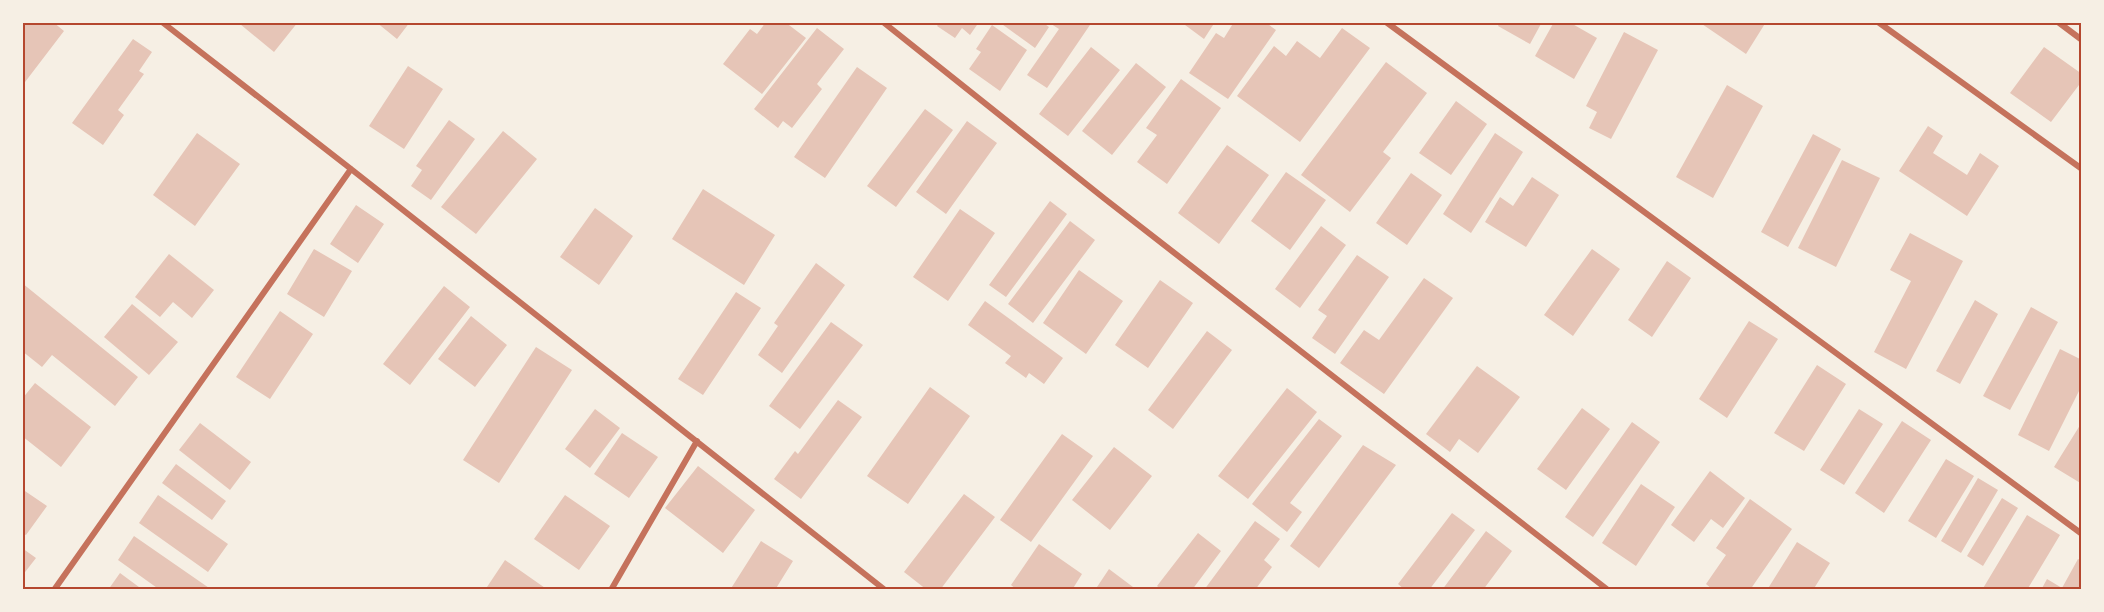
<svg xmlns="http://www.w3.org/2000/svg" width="2104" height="612" viewBox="0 0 2104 612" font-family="'Golos Text',sans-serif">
	<rect width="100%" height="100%" fill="#f6efe4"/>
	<path fill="#e6c5b7" d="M 25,22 L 53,22 L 64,31 L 22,86 L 22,26 Z
		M 241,22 L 298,22 L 274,52 L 240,24 Z
		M 376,22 L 410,22 L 397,39 Z
		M 766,22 L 785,22 L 806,38 L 762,94 L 723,64 L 750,29 L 757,34 Z
		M 940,22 L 979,22 L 970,35 L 962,28 L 955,38 L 937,26 Z
		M 999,22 L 1042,22 L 1049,27 L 1035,48 Z
		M 1048,22 L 1092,22 L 1047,88 L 1027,75 L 1059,29 Z
		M 1181,22 L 1215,22 L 1204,39 Z
		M 1234,22 L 1265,22 L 1276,30 L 1228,99 L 1189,73 L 1216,33 L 1224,38 Z
		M 1500,22 L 1542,22 L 1530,44 L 1498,26 Z
		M 1554,22 L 1569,22 L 1597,38 L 1574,79 L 1535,56 Z
		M 1699,22 L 1766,22 L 1746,54 Z
		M 992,25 L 1027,50 L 1000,91 L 969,69 L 981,52 L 976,49 Z
		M 817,28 L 844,49 L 817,84 L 822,89 L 792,128 L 783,121 L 778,128 L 754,109 Z
		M 1342,28 L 1370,48 L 1300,142 L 1237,96 L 1274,46 L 1286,56 L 1297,41 L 1320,58 Z
		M 1624,32 L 1658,50 L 1611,139 L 1589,128 L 1597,112 L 1586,106 Z
		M 133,39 L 152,52 L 139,71 L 144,74 L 118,110 L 124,115 L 103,145 L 72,123 Z
		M 1091,47 L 1120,70 L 1068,136 L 1039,114 Z
		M 2044,47 L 2082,74 L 2082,81 L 2051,122 L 2010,93 Z
		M 1386,62 L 1427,93 L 1383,152 L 1391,158 L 1350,212 L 1301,175 Z
		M 1136,63 L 1166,87 L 1112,155 L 1082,131 Z
		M 408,66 L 443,89 L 404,149 L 369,126 Z
		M 857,67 L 887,88 L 825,178 L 794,157 Z
		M 1181,79 L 1221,108 L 1167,184 L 1137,162 L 1157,135 L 1146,128 Z
		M 1727,85 L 1763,106 L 1713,198 L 1676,177 Z
		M 1456,101 L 1487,124 L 1451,175 L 1419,153 Z
		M 925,109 L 953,130 L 896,207 L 867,186 Z
		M 449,120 L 475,139 L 431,200 L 411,186 L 422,170 L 416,166 Z
		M 967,121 L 997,143 L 946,214 L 916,192 Z
		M 1928,126 L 1943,136 L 1933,153 L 1967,175 L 1980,153 L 1999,166 L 1967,216 L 1899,171 Z
		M 503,131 L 537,159 L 476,234 L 441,207 Z
		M 197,133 L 240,164 L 195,226 L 153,195 Z
		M 1495,133 L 1523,152 L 1471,233 L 1443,214 Z
		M 1813,134 L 1841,149 L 1788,247 L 1761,232 Z
		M 1227,145 L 1269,175 L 1219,244 L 1178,213 Z
		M 1842,160 L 1880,178 L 1836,267 L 1798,248 Z
		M 1286,172 L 1326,200 L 1290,250 L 1251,221 Z
		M 1411,173 L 1442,195 L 1407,245 L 1376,223 Z
		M 1532,177 L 1559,195 L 1526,247 L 1485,222 L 1500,197 L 1513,206 Z
		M 703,189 L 775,235 L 744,285 L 672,239 Z
		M 1050,201 L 1067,214 L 1006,297 L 989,285 Z
		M 356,205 L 384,224 L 358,263 L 330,244 Z
		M 595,208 L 633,236 L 599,285 L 560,257 Z
		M 960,209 L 995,233 L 948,301 L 913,277 Z
		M 1070,221 L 1095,240 L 1033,323 L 1008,304 Z
		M 1321,226 L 1346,245 L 1300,308 L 1275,289 Z
		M 1910,233 L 1963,261 L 1906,369 L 1874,352 L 1911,281 L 1890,270 Z
		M 314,249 L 352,271 L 324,317 L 287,294 Z
		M 1592,249 L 1620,269 L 1573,336 L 1544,315 Z
		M 169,254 L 214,290 L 192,318 L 173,302 L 160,317 L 135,297 Z
		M 1357,255 L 1389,277 L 1335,354 L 1312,338 L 1327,316 L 1318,310 Z
		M 1667,261 L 1691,278 L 1652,337 L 1628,320 Z
		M 816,263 L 845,285 L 782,373 L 758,355 L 778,326 L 774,323 Z
		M 1079,270 L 1123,301 L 1086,354 L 1043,323 Z
		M 1424,278 L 1453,298 L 1384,394 L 1340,363 L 1364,330 L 1379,340 Z
		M 1160,280 L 1193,303 L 1148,368 L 1115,345 Z
		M 22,283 L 138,377 L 115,406 L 52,355 L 42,367 L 22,351 Z
		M 444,286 L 470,307 L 410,385 L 383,364 Z
		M 736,292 L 761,308 L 703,395 L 678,379 Z
		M 1975,300 L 1998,314 L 1960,384 L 1936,371 Z
		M 985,301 L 1063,358 L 1044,384 L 1029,373 L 1026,378 L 1005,363 L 1011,356 L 968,325 Z
		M 132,304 L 178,342 L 149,375 L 104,337 Z
		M 2031,307 L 2058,322 L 2010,410 L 1983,396 Z
		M 280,311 L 313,334 L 270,399 L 236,377 Z
		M 471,316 L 507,345 L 475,387 L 438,359 Z
		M 1749,321 L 1778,339 L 1727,418 L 1699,399 Z
		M 831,322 L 863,345 L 800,429 L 769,406 Z
		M 1207,331 L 1232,350 L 1173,429 L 1148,410 Z
		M 536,347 L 572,370 L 499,483 L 463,460 Z
		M 2060,349 L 2082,360 L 2082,385 L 2049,451 L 2018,435 Z
		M 1817,365 L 1846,384 L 1804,451 L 1774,433 Z
		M 1477,366 L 1520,397 L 1478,453 L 1459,439 L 1450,452 L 1426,434 Z
		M 35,383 L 91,427 L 61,467 L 22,436 L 22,399 Z
		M 930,387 L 970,416 L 908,504 L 867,476 Z
		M 1287,388 L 1317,412 L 1248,499 L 1218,476 Z
		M 838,400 L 862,417 L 801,499 L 774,479 L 795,451 L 798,454 Z
		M 1582,408 L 1610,429 L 1566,490 L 1537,469 Z
		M 595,409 L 620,428 L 590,468 L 565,449 Z
		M 1859,409 L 1883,424 L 1844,485 L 1820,470 Z
		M 1319,419 L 1342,436 L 1290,503 L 1302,512 L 1287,532 L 1252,504 Z
		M 1902,421 L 1931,440 L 1884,513 L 1855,493 Z
		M 1632,422 L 1660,442 L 1593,537 L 1565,517 Z
		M 2082,422 L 2082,484 L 2054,467 Z
		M 200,423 L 251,462 L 230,490 L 179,450 Z
		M 622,433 L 658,457 L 629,498 L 594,474 Z
		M 1062,434 L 1093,456 L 1031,542 L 1000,520 Z
		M 1363,445 L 1396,465 L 1319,568 L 1290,546 Z
		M 1114,447 L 1152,476 L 1110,530 L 1072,500 Z
		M 1946,459 L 1974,476 L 1936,538 L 1908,521 Z
		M 176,464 L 226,501 L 212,520 L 162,483 Z
		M 698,466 L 755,510 L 723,553 L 665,508 Z
		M 1710,471 L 1745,498 L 1723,528 L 1711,519 L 1694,542 L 1671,525 Z
		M 1978,478 L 1998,490 L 1961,553 L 1941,541 Z
		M 1641,484 L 1675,507 L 1636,566 L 1602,543 Z
		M 22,489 L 47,506 L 26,535 L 22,533 Z
		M 964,494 L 995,517 L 940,590 L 927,590 L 904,572 Z
		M 158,495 L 228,544 L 208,572 L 139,523 Z
		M 565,495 L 610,526 L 579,570 L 534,539 Z
		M 2002,498 L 2018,508 L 1983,566 L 1967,556 Z
		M 1750,499 L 1792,529 L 1750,590 L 1713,590 L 1706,584 L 1726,555 L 1716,548 Z
		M 1452,513 L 1475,530 L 1429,590 L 1405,590 L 1398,584 Z
		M 2027,515 L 2060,535 L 2027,590 L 1982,590 Z
		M 1255,521 L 1280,539 L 1264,560 L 1272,567 L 1255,590 L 1204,590 Z
		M 1486,531 L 1512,551 L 1483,590 L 1442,590 Z
		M 1198,533 L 1221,551 L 1192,590 L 1162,590 L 1157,586 Z
		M 134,536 L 212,590 L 160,590 L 118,560 Z
		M 761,541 L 793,561 L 775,590 L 730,590 Z
		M 1797,542 L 1830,563 L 1813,590 L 1767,590 Z
		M 1039,544 L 1082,574 L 1072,590 L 1017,590 L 1011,585 Z
		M 22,548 L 36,558 L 22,576 Z
		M 2078,559 L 2082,561 L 2082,590 L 2041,590 L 2047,579 L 2062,588 Z
		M 505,560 L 548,590 L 485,590 Z
		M 1109,569 L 1137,590 L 1095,590 Z
		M 120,573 L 143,590 L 108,590 Z"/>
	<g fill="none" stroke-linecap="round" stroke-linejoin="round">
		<path stroke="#c5725c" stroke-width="6" d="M 162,22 L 351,169 L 885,590
			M 883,22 L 1105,199 L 1608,590
			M 1386,22 L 2082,534
			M 1878,22 L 2082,169
			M 2058,22 L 2082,40
			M 54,590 L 351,169
			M 611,590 L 697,441"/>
	</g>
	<rect width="2104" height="612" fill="none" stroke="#f6efe4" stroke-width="48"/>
	<rect x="24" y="24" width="2056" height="564" fill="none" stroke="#b5482f" stroke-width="2"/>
</svg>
